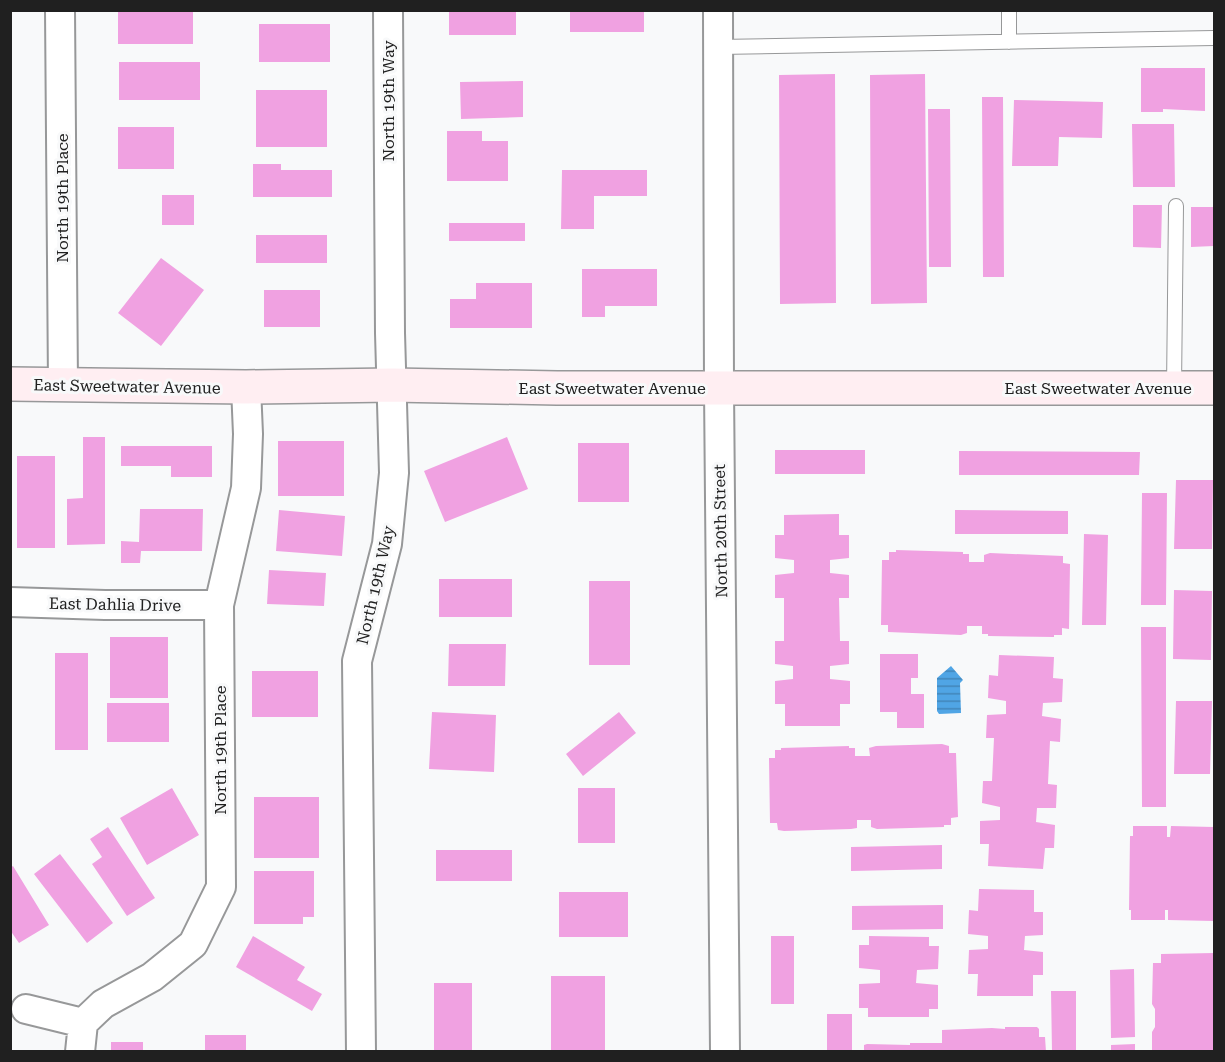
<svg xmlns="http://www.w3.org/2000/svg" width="1225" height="1062" viewBox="0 0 1225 1062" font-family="'Roboto Serif',serif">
	<defs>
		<pattern id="water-rules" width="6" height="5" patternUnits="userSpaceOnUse" patternTransform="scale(1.5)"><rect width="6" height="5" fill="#50a5e5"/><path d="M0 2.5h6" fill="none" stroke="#4286b9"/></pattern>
	</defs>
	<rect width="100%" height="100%" fill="#f8f9fa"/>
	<path fill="url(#water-rules)" d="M 951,666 L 963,680 L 960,683 L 961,713 L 939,714 L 937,711 L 937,678 Z"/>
	<path fill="#f0a1e1" d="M 118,10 L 193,10 L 193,44 L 118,44 Z
		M 449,10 L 516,10 L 516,35 L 449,35 Z
		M 570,10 L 644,10 L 644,32 L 570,32 Z
		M 259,24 L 330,24 L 330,62 L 259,62 Z
		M 119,62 L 200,62 L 200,100 L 119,100 Z
		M 1141,68 L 1205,68 L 1205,111 L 1163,109 L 1163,112 L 1141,112 Z
		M 835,74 L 836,303 L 780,304 L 779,75 Z
		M 925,74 L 927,303 L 871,304 L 870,75 Z
		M 523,81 L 523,117 L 461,119 L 460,82 Z
		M 256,90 L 327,90 L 327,147 L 256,147 Z
		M 982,97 L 1003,97 L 1004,277 L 983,277 Z
		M 1014,100 L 1103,102 L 1102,138 L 1059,137 L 1058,166 L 1012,166 Z
		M 928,109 L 950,109 L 951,267 L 929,267 Z
		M 1132,124 L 1174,124 L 1175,187 L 1133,187 Z
		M 118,127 L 174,127 L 174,169 L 118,169 Z
		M 447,131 L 482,131 L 482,141 L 508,141 L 508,181 L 447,181 Z
		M 253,164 L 281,164 L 281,170 L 332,170 L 332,197 L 253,197 Z
		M 562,170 L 647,170 L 647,196 L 594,196 L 594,229 L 561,229 Z
		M 162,195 L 194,195 L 194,225 L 162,225 Z
		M 1133,205 L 1162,205 L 1161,248 L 1133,247 Z
		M 1191,207 L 1214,207 L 1214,246 L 1191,247 Z
		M 449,223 L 525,223 L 525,241 L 449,241 Z
		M 256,235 L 327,235 L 327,263 L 256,263 Z
		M 161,258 L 204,290 L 161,346 L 118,313 Z
		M 582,269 L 657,269 L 657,306 L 605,306 L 605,317 L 582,317 Z
		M 476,283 L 532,283 L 532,328 L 450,328 L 450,299 L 476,299 Z
		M 264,290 L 320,290 L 320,327 L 264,327 Z
		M 83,437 L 105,437 L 105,544 L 67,545 L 67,499 L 83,498 Z
		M 507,437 L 528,489 L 445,522 L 424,471 Z
		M 278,441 L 344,441 L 344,496 L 278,496 Z
		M 578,443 L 629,443 L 629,502 L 578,502 Z
		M 121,446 L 212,446 L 212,477 L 171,477 L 171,466 L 121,466 Z
		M 775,450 L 865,450 L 865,474 L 775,474 Z
		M 959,451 L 1140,452 L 1139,475 L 959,475 Z
		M 17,456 L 55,456 L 55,548 L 17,548 Z
		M 1176,480 L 1213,480 L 1212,549 L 1174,549 Z
		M 1142,493 L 1167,493 L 1166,605 L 1141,605 Z
		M 140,509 L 203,509 L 202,551 L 141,551 L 140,563 L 121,563 L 121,541 L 139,542 Z
		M 279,510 L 345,516 L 342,556 L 276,551 Z
		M 955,510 L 1068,511 L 1068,534 L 955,534 Z
		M 839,514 L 839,535 L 849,535 L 849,558 L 830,560 L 830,573 L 849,575 L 849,598 L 839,598 L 840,641 L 849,641 L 849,664 L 830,666 L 830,679 L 850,681 L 850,704 L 840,704 L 840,726 L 785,726 L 785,704 L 775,704 L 775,681 L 793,679 L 793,666 L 775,664 L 775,641 L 784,641 L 784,598 L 775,598 L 775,575 L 794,573 L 794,560 L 775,558 L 775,535 L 784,535 L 784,515 Z
		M 1084,534 L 1108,535 L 1106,625 L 1082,625 Z
		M 896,550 L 963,552 L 963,554 L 969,554 L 969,562 L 984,562 L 984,555 L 990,553 L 1063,556 L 1063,563 L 1070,564 L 1069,629 L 1062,628 L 1062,635 L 1054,635 L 1054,637 L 988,636 L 988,634 L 982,634 L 982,626 L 967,626 L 967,633 L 961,635 L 888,632 L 888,625 L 881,625 L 882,560 L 889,560 L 889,552 L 896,552 Z
		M 269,570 L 326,573 L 324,606 L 267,604 Z
		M 439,579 L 512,579 L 512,617 L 439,617 Z
		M 589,581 L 630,581 L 630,665 L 589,665 Z
		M 1174,590 L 1212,591 L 1211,660 L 1173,659 Z
		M 1141,627 L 1166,627 L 1166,807 L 1142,807 Z
		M 110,637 L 168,637 L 168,698 L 110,698 Z
		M 449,644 L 506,644 L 505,686 L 448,686 Z
		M 55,653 L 88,653 L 88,750 L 55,750 Z
		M 880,654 L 918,654 L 918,678 L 911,678 L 911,694 L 924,694 L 924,728 L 897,728 L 897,712 L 880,712 Z
		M 999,655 L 1054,657 L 1053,678 L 1063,679 L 1062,702 L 1043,703 L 1042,716 L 1061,719 L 1060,742 L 1050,741 L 1048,784 L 1057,785 L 1056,808 L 1037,808 L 1036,822 L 1055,825 L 1054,848 L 1045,848 L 1043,869 L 988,866 L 989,844 L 980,844 L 980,821 L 1000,820 L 1000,807 L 982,803 L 983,781 L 992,781 L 994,738 L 986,738 L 987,715 L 1006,714 L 1006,701 L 988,698 L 989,675 L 998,676 Z
		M 252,671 L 318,671 L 318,717 L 252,717 Z
		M 1176,701 L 1212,701 L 1210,774 L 1174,774 Z
		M 107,703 L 169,703 L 169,742 L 107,742 Z
		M 432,712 L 496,715 L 494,772 L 429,769 Z
		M 619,712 L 636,733 L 583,776 L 566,754 Z
		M 942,744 L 949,746 L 949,753 L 956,753 L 958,817 L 951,818 L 951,825 L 944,825 L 944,827 L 877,829 L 871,827 L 871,820 L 857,820 L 857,828 L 851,829 L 784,831 L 778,830 L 777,823 L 770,823 L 769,758 L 775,758 L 775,750 L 781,750 L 781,748 L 849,746 L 849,748 L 855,748 L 855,756 L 870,756 L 869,748 L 876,746 Z
		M 172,788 L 199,835 L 147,865 L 120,818 Z
		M 578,788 L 615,788 L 615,843 L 578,843 Z
		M 254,797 L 319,797 L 319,858 L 254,858 Z
		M 1133,826 L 1167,826 L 1167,837 L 1170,837 L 1171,826 L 1214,827 L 1214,921 L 1168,920 L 1168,910 L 1165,910 L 1165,920 L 1131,920 L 1131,910 L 1129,910 L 1130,836 L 1133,836 Z
		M 108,827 L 155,898 L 127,916 L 92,864 L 102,857 L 90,839 Z
		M 942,845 L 942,869 L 851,871 L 851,847 Z
		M 436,850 L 512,850 L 512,881 L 436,881 Z
		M 60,854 L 113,923 L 87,943 L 34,874 Z
		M 13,866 L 49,925 L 19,943 L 10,930 L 10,868 Z
		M 254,871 L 314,871 L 314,917 L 303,917 L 303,924 L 254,924 Z
		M 979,889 L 1034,890 L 1034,912 L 1043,912 L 1043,935 L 1025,936 L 1024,950 L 1043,952 L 1043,975 L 1033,975 L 1033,996 L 977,996 L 978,974 L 968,974 L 969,950 L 988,949 L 988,936 L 968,934 L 969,910 L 978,911 Z
		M 559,892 L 628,892 L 628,937 L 559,937 Z
		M 943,905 L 943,929 L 852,930 L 852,906 Z
		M 253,936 L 305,967 L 297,980 L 322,994 L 312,1011 L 236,967 Z
		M 771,936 L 794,936 L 794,1004 L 771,1004 Z
		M 869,936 L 929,937 L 929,946 L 939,946 L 938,969 L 917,970 L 916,983 L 938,985 L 938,1009 L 929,1009 L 929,1017 L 868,1017 L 868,1008 L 859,1008 L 859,984 L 880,983 L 880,970 L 859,968 L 859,945 L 869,945 Z
		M 1214,953 L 1214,1052 L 1152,1052 L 1152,1032 L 1155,1027 L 1155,1009 L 1152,1004 L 1153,963 L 1161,963 L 1161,954 Z
		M 1134,969 L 1135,1037 L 1111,1038 L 1110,970 Z
		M 551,976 L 605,976 L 605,1052 L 551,1052 Z
		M 434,983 L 472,983 L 472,1052 L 434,1052 Z
		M 1051,991 L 1076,991 L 1076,1052 L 1052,1052 Z
		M 827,1014 L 852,1014 L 852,1052 L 827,1052 Z
		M 1005,1027 L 1037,1027 L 1039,1029 L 1039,1037 L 1045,1037 L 1046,1052 L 864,1052 L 864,1045 L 867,1044 L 910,1045 L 910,1043 L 942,1043 L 942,1030 L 992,1028 L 1005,1029 Z
		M 205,1035 L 246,1035 L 246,1052 L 205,1052 Z
		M 111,1042 L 143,1042 L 143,1052 L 111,1052 Z
		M 1135,1044 L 1135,1052 L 1111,1052 L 1111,1045 Z"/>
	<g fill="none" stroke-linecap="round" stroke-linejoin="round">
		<defs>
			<path id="lane" d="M 1009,10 L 1009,42
				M 718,47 L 1214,38
				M 1174,388 L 1176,206"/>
			<path id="street" d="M 60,10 L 63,385
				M 718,10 L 719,388 L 725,1052
				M 10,602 L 105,605 L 219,605
				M 26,1009 L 83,1023
				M 80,1052 L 83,1023 L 103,1004 L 152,977 L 193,944 L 221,887 L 219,605 L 246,488 L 248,434 L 246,387
				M 361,1052 L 357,661 L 387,544 L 394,473 L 390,333 L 388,10"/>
			<path id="secondary" d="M 10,384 L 246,387 L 392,385 L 557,388 L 1214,388"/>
		</defs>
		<use href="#lane" stroke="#979899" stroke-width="16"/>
		<use href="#street" stroke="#979899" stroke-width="32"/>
		<use href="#secondary" stroke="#979899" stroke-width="36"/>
		<use href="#lane" stroke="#fff" stroke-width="14"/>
		<use href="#street" stroke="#fff" stroke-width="28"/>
		<use href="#secondary" stroke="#ffeef2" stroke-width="33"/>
	</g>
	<g text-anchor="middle" stroke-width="6" stroke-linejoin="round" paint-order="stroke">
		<g font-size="16" fill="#202020" stroke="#f8f9fa">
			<text transform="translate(388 101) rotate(-90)" y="6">North 19th Way</text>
			<text transform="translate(62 198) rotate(-90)" y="6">North 19th Place</text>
			<text transform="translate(127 386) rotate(1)" y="6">East Sweetwater Avenue</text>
			<text x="612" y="394">East Sweetwater Avenue</text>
			<text x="1098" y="394">East Sweetwater Avenue</text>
			<text transform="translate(720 531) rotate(-91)" y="6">North 20th Street</text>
			<text transform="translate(375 585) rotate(-77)" y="6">North 19th Way</text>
			<text transform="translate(115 604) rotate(1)" y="6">East Dahlia Drive</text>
			<text transform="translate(220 750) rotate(-90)" y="6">North 19th Place</text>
		</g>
	</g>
	<rect width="1225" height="1062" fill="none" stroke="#202020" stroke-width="24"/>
</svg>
